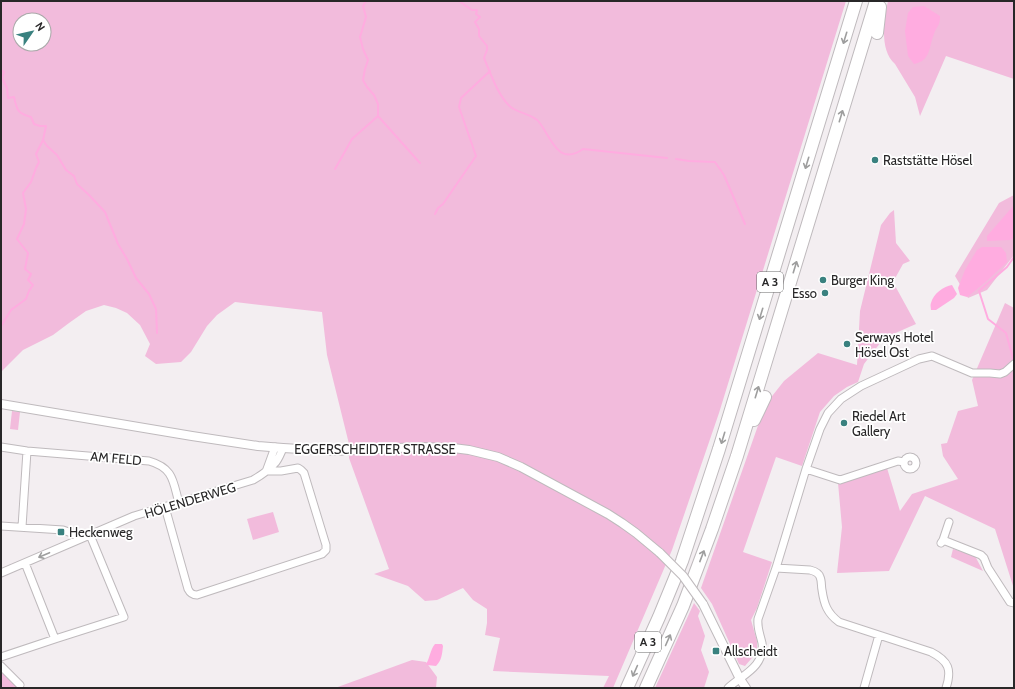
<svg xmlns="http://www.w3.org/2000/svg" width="1015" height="689" viewBox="0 0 1015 689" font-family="Cabin,sans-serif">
	<rect width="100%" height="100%" fill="#f3eef1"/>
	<path fill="#f2bbdc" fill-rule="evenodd" d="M 1,1 L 846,1 L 719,413 L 672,550 L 613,688 L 603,688 L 609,676 L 493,671 L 500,638 L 485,635 L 487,623 L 487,609 L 473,600 L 463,588 L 437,600 L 425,601 L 408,586 L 374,574 L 389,569 L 349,458 L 349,444 L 327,355 L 322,312 L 235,302 L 217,315 L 207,326 L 191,352 L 181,362 L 156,364 L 145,356 L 150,344 L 140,325 L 127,313 L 116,308 L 104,305 L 86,311 L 69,323 L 53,335 L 23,350 L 1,372 ZM 20,20 L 44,20 L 44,44 L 20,44 Z
		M 888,1 L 1014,1 L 1014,79 L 946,56 L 920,116 L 915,97 L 895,64 C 879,50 884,20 888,1 Z
		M 1014,195 L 1014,255 L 987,290 L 968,298 L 955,276 L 999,203 Z
		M 894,210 L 896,243 L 910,261 L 903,264 L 893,282 L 916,324 L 884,338 L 864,364 L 858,382 L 847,387 L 834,396 L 820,412 L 802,466 L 776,457 L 743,552 L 772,562 L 757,608 L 751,620 L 757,641 L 757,652 L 745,666 L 739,664 L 712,604 L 701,588 L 761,417 L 769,400 L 784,381 L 818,353 L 857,365 L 860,311 L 881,225 L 890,213 Z
		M 1005,303 L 1014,308 L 1014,589 L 995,529 L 925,496 L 889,571 L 837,573 L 842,527 L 838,483 L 887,468 L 900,511 L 912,494 L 958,479 L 943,456 L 941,444 L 947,443 L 958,411 L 978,406 L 972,380 Z
		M 12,411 L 20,412 L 18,430 L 10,429 Z
		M 273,512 L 279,532 L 253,540 L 247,519 Z
		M 953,549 L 975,556 L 983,571 L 951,557 Z
		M 694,603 L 700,611 L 698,616 L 705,636 L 701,650 L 709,672 L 704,688 L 655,688 Z
		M 412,660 L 426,662 L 437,677 L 436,688 L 335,688 Z
		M 1,672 L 18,688 L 1,688 Z"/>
	<path fill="#fface0" d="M 924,6 L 940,16 C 940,27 937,25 934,34 C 929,46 931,61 914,64 L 908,56 L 905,31 L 908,13 L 913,7 Z
		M 1014,205 L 1014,238 L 1010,240 L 987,241 L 987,236 Z
		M 982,247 L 1001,247 L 1006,253 L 1007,262 C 994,274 982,286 967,297 L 960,295 L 958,288 L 965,270 L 977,250 Z
		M 952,285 L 957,294 L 954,298 L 936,310 L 931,310 C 931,308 930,305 931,303 C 933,294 944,286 952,285 Z
		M 435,644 L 442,644 L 443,646 C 442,654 442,660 436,666 L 427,665 L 426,664 C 430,658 430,650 435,644 Z"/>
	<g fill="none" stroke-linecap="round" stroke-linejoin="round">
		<path stroke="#fface0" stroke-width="2" d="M 366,1 L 363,6 L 366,17 L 360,37 L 363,49 L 368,60 L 365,69 L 363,80 L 367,87 L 374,95 L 378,104 L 378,116 L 420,163
			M 459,1 L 472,10 L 477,10 L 476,14 L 480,17 L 475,22 L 479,29 L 479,36 L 487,46 L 487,50 L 484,58 C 490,72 499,99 512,108 C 519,113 534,115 539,122 C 551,137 558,167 583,149 L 667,158
			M 1,70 L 4,72 L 2,78 L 7,88 L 8,98 L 14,97 C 17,110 17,113 31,117 L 34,124 L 40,126 L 46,126 L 43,140 L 36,154 L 39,162 L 36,168 L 31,182 L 23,193 L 26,209 L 24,224 L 17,239 L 28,253 L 25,269 L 31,274 L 28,280 L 33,285 L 29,291 L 26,299 L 11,310 L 1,326
			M 43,140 L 47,146 L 57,155 L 66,170 L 74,176 L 77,184 L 89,195 L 105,212 L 118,244 L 127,259 L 136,278 L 149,294 L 156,309 L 157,333
			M 676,159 L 689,161 L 715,162 L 724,175 L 745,224
			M 335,169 L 352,139 L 378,116
			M 435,214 L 438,208 L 443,204 L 476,156 L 459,107 L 461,98 L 490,71
			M 1014,257 L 1007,267 L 979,291 L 988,319 L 1006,333 L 1014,362"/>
		<defs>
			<path id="minor" d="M 1,447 L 27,451 L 149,461 C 174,468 173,482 179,503
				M904 463a6 6 0 1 1 12 0a6 6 0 1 1-12 0Z
				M 267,469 L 275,447
				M 806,469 L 840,480 L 898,461 L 904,462
				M 165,507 L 188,589 C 190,593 192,595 197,595 L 322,554 L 326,550 L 326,545 L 304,473 L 301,470 L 298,468 L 281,471 L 266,471
				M 1,526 L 63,530 L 74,534 L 79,539
				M 22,527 L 27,451
				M 943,540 L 949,522
				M 941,543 L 943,540 L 981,555 L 984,558 L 988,568 L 1010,602 L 1014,603
				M 776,568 L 810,570 C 814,571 819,573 820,577 C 822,581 821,586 822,590 C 824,604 827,613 839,622 L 931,652 C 949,661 952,670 946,688
				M 1,573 L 134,516 L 253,480 C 260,476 270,469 276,462 C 279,458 281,453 283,448
				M 55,639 L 124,617 L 90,535
				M 1,657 L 55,639 L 25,563
				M 1,666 L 20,685
				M 728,688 C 742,675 765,667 762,643 C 760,634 757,628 758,619 L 776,568 L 806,469 L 820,429 L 828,413 L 841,399 L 861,386 L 919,359 L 932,356 L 972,373 L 990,373 L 1000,374 L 1005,372 L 1014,364
				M 864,688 L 879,635"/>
			<path id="tertiary" d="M 1,404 L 192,436 L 258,446 L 283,448 L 334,451 L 419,447 L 453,448 L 469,450 L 498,457 L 521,467 L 608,514 L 622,523 L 636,533 L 660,553
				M 703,604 L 740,679 L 746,688"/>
			<path id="motorway" d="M 877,33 L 880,7
				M 754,420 L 765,397
				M 627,688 L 659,617 L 682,561 L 719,449 L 856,1
				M 646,688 L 683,606 L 712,529 L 737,456 L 876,1"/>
		</defs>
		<use href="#minor" stroke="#bfbabd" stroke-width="9"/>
		<use href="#tertiary" stroke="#bfbabd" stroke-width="10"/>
		<use href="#motorway" stroke="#bfbabd" stroke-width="14"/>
		<use href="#minor" stroke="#fff" stroke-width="7"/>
		<use href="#tertiary" stroke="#fff" stroke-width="8"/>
		<use href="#motorway" stroke="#fff" stroke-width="12"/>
		<defs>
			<path id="tertiary-bridge" d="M 660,553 L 683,576 L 703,604"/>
		</defs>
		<use href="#tertiary-bridge" stroke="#bfbabd" stroke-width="10" stroke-linecap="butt"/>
		<use href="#tertiary-bridge" stroke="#fff" stroke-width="8"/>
	</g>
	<defs><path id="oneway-shaft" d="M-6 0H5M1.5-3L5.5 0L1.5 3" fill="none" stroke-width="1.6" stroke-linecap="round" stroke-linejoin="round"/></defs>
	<g stroke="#9e9e9e">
		<use href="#oneway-shaft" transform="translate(845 38) rotate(107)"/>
		<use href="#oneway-shaft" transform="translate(841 116) rotate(-73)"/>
		<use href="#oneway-shaft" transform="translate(807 163) rotate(107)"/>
		<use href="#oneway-shaft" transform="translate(795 267) rotate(-73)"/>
		<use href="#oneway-shaft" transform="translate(761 314) rotate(107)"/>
		<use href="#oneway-shaft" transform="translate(757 392) rotate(-73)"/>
		<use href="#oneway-shaft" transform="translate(723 438) rotate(107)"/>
		<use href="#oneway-shaft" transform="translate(44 555) rotate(157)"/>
		<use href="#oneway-shaft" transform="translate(702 556) rotate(-69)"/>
		<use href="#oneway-shaft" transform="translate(668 640) rotate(-66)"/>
		<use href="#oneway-shaft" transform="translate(635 671) rotate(114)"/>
	</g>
	<g fill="#39817f" stroke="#fff" stroke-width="1.5">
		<circle cx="875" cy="160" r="4"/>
		<circle cx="823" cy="280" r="4"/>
		<circle cx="825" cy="293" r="4"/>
		<circle cx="847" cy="344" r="4"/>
		<circle cx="844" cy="423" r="4"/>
		<rect x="57" y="528" width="8" height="8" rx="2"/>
		<rect x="712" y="647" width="8" height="8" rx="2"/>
	</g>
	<g text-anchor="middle" stroke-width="3.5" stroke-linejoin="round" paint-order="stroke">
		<g fill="#fff" stroke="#686868" stroke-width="1">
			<rect x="757" y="272" width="26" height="20" rx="3"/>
			<rect x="635" y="632" width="26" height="20" rx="3"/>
		</g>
		<g font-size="12" font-weight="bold" fill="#282728">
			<text x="770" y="286">A 3</text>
			<text x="648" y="646">A 3</text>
		</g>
		<g font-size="13" fill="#282728" stroke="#fff" text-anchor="start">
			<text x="883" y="165">Raststätte Hösel</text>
			<text x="831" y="285">Burger King</text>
			<text x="817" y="298" text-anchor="end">Esso</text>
			<text x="855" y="342">Serways Hotel<tspan x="855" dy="15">Hösel Ost</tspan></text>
			<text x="852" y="421">Riedel Art<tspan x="852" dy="15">Gallery</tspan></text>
			<text x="69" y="537">Heckenweg</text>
			<text x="724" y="656">Allscheidt</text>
		</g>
		<g font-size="13" fill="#282728" stroke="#fff">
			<text x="375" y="454">EGGERSCHEIDTER STRASSE</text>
			<text transform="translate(116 458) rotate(5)" y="5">AM FELD</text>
			<text transform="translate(190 500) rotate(-17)" y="5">HÖLENDERWEG</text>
		</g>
	</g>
	<rect width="1015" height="689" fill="none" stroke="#282728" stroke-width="4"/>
	<g transform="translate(32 32) rotate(56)"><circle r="19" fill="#ffffff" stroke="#a9a9a9"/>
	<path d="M0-3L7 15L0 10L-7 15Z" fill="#39817f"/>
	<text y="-6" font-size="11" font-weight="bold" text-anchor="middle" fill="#282728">N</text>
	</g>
</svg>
